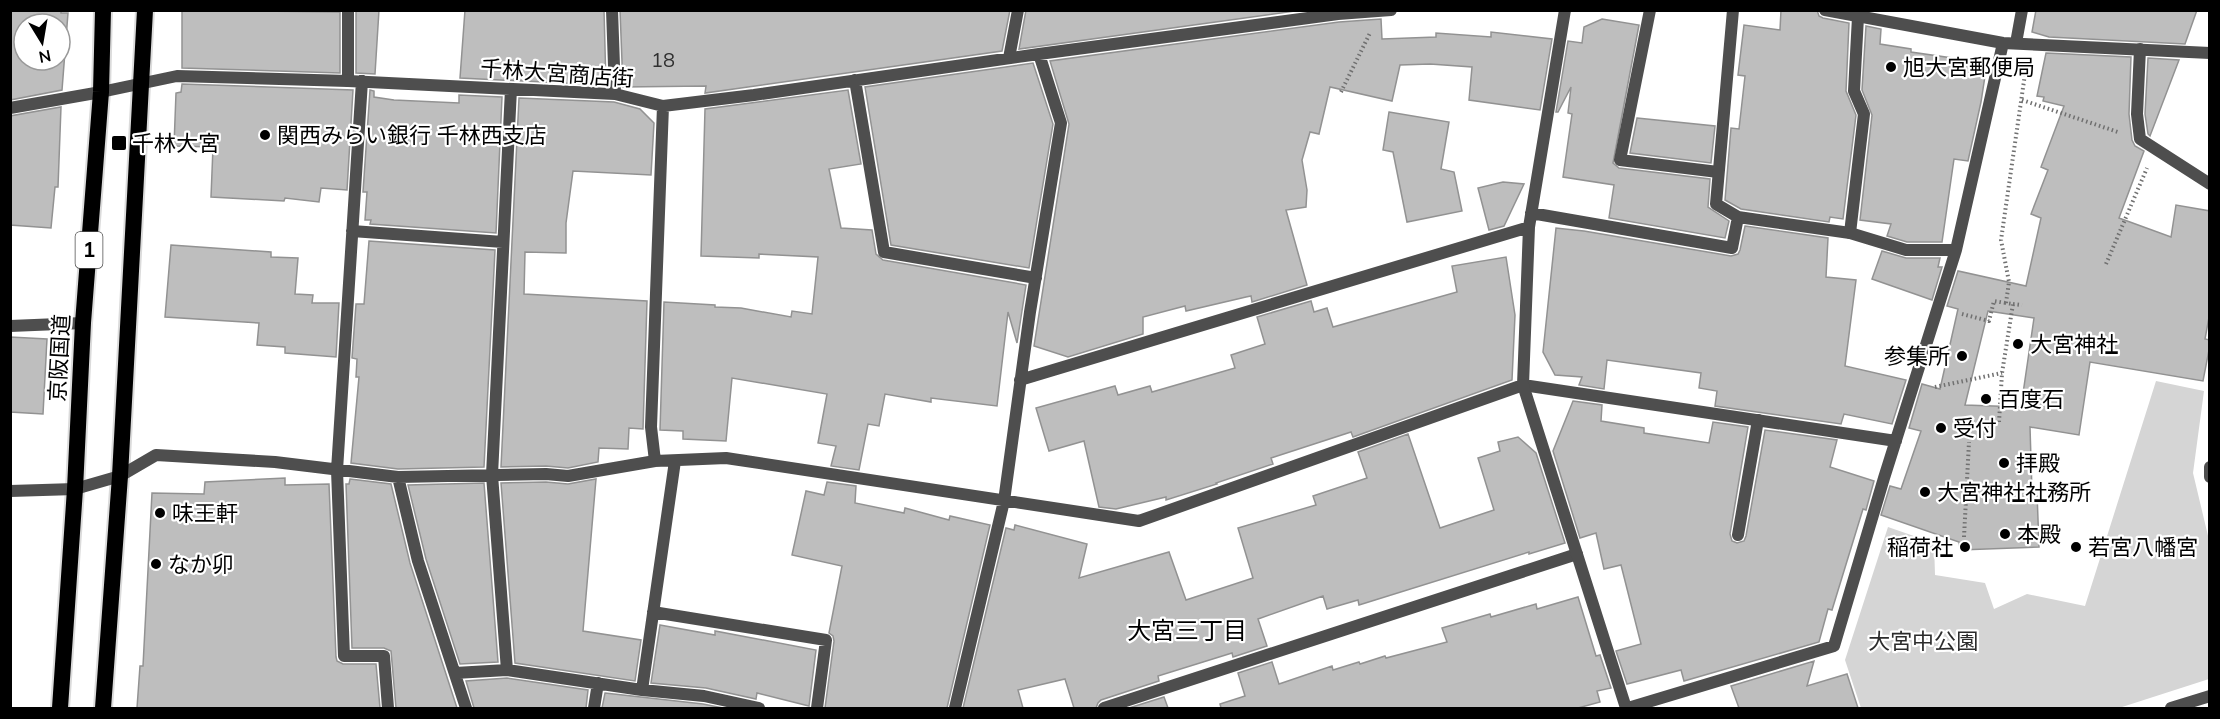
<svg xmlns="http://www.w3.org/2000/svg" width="2220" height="719" viewBox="0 0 2220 719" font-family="Mulish,'Noto Sans JP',sans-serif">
	<rect width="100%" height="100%" fill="#fff"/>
	<path fill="#d5d5d5" d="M 2156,381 L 2204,391 L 2193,473 L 2209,540 L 2209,679 L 2119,708 L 1861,708 L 1845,660 L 1888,527 L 1934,543 L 1935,575 L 1985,583 L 1994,609 L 2027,594 L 2085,606 Z"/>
	<path fill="#bebebe" stroke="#929292" stroke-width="1.5" fill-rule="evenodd" d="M 10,10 L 61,10 L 61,13 L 68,13 L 62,90 L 10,100 ZM 24,24 L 60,24 L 60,60 L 24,60 Z
		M 182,10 L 340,12 L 340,73 L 182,68 Z
		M 356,10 L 379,10 L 375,74 L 356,73 Z
		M 465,10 L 604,10 L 606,85 L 460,78 Z
		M 620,10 L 1010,10 L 1002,51 L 705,93 L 706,86 L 623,87 Z
		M 1026,10 L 1302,10 L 1019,49 Z
		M 1781,10 L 1817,10 L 1819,16 L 1823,18 L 1849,23 L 1846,91 L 1856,115 L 1843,219 L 1830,217 L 1829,222 L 1741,209 L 1725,200 L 1731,128 L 1739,129 L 1745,76 L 1738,75 L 1744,25 L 1780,30 Z
		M 2036,10 L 2197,10 L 2185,44 L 2049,37 L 2032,32 Z
		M 1381,19 L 1382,39 L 1436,37 L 1436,33 L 1491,37 L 1491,32 L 1552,39 L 1540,110 L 1469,100 L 1472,67 L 1430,64 L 1400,65 L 1392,101 L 1330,87 L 1319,134 L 1310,132 L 1302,160 L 1307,190 L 1306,207 L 1286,210 L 1307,285 L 1252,302 L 1251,296 L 1246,297 L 1186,311 L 1185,306 L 1143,317 L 1143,334 L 1068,357 L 1034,346 L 1069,124 L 1050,61 L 1339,22 Z
		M 1602,19 L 1639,25 L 1613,163 L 1619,168 L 1710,179 L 1708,207 L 1729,221 L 1725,238 L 1609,218 L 1614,185 L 1563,177 L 1572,114 L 1568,113 L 1571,87 L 1558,112 L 1556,112 L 1568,41 L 1582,43 L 1584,27 Z
		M 1866,26 L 1881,29 L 1880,44 L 1911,49 L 1911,52 L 1987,63 L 1981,102 L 1968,161 L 1954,159 L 1942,242 L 1907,242 L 1887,236 L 1891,224 L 1860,220 L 1872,115 L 1862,90 Z
		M 2046,53 L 2131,57 L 2129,114 L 2132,140 L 2135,146 L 2144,151 L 2119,218 L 2171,237 L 2176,205 L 2210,211 L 2210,312 L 2205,339 L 2210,340 L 2210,345 L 2203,381 L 2090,362 L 2079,435 L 2030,427 L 2032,492 L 2037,492 L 2039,547 L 1960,550 L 1959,542 L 1881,515 L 1890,486 L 1901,489 L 1921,431 L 1909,428 L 1922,384 L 1940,389 L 1958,309 L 1947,306 L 1958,271 L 2026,286 L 2041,218 L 2031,214 L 2048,170 L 2041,167 L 2064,106 L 2043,101 L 2044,97 L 2037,96 ZM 1988,311 L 2034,318 L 2021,407 L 1965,405 Z
		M 2148,58 L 2179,60 L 2150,136 L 2148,134 L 2145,114 Z
		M 1033,63 L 1053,124 L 1029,268 L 891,245 L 865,87 Z
		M 182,84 L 353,90 L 347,190 L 321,188 L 319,202 L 285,198 L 284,201 L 211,197 L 213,147 L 174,146 L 176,93 L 181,92 Z
		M 370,90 L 374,91 L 374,97 L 394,100 L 459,103 L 459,95 L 502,97 L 496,233 L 370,224 L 371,220 L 365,220 L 367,192 L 363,192 Z
		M 848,90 L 861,164 L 829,169 L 841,228 L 872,230 L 876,254 L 883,260 L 1026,285 L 1017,343 L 1008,312 L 997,406 L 931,398 L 931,402 L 885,394 L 879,426 L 868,424 L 859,470 L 831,466 L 836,446 L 818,443 L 827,394 L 732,378 L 726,441 L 683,439 L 683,431 L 660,430 L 664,302 L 715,305 L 715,307 L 741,308 L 791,317 L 792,311 L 812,314 L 818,257 L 759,254 L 759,258 L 701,256 L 705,109 Z
		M 519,98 L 614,102 L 640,109 L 654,123 L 651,175 L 573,171 L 566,223 L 566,253 L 525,252 L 524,294 L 647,301 L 643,429 L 629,428 L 628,449 L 599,448 L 598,462 L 568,468 L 546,466 L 501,467 Z
		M 61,107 L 58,187 L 55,187 L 51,228 L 10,225 L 10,116 Z
		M 1389,112 L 1449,122 L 1441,169 L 1454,172 L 1462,211 L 1407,222 L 1393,152 L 1383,150 Z
		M 1637,118 L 1715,126 L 1711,163 L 1630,153 Z
		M 1503,182 L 1524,184 L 1504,226 L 1489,230 L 1478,188 Z
		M 1745,226 L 1828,238 L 1826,277 L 1856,280 L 1845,366 L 1906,380 L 1892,424 L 1844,414 L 1841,424 L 1715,406 L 1717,391 L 1699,388 L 1701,373 L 1607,360 L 1604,389 L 1579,385 L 1582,377 L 1555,375 L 1543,352 L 1556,228 L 1584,231 L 1731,256 L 1738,254 L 1740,250 Z
		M 369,241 L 495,250 L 484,467 L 398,469 L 351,463 L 359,377 L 356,377 L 357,359 L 352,358 L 356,304 L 364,304 Z
		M 171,245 L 271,252 L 271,257 L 298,258 L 295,294 L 313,295 L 312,303 L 339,303 L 336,357 L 285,353 L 285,347 L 257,345 L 259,323 L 165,317 Z
		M 1882,251 L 1906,258 L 1940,258 L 1938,267 L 1942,267 L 1932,300 L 1872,279 Z
		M 1506,257 L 1515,315 L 1512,380 L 1353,437 L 1351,432 L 1271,458 L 1273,464 L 1216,483 L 1217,484 L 1166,500 L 1166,497 L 1116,509 L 1099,507 L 1084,441 L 1049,451 L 1036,408 L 1115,386 L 1118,395 L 1150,386 L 1152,392 L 1235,368 L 1231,355 L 1265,344 L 1257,317 L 1311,301 L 1314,312 L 1327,308 L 1333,327 L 1457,292 L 1452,266 Z
		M 10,337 L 47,339 L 43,414 L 10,412 Z
		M 1573,401 L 1602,405 L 1601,421 L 1644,428 L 1644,433 L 1709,443 L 1713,422 L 1748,427 L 1730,534 L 1732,541 L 1737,543 L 1744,541 L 1746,536 L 1765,430 L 1837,440 L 1830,467 L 1874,481 L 1866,510 L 1863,509 L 1832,610 L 1828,609 L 1819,642 L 1684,681 L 1681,670 L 1627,684 L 1616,651 L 1641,644 L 1621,565 L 1604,569 L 1596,533 L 1580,538 L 1553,451 Z
		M 1408,434 L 1440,528 L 1494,510 L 1478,458 L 1500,451 L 1498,442 L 1518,437 L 1536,453 L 1565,543 L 1529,554 L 1529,552 L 1359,605 L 1358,600 L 1327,609 L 1323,596 L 1258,619 L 1267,646 L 1233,657 L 1232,653 L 1158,676 L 1159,681 L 1101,700 L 1098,703 L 1096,708 L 1074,708 L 1065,679 L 1018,690 L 1023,708 L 963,708 L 1006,528 L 1014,530 L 1015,525 L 1087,544 L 1079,578 L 1169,552 L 1186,600 L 1253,578 L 1238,528 L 1316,505 L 1313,496 L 1367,478 L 1358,452 Z
		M 285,478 L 285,485 L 329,484 L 336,657 L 337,661 L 343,664 L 376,664 L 380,708 L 137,708 L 140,666 L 143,666 L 152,493 L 204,494 L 205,482 Z
		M 350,479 L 391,484 L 410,563 L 457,708 L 396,708 L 391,651 L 384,648 L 352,648 L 346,484 L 349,484 Z
		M 596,479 L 583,631 L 641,640 L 635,681 L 515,663 L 501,483 L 546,482 L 568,484 Z
		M 827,482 L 856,486 L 855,503 L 904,513 L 905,508 L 949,520 L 950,516 L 990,525 L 947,708 L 825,708 L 834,641 L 833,636 L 829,633 L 842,566 L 792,555 L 806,491 L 824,495 Z
		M 484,483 L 498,662 L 460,664 L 426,559 L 408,485 Z
		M 1578,597 L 1596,656 L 1600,655 L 1611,688 L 1597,691 L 1600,702 L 1578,708 L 1221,708 L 1220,704 L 1245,696 L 1238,673 L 1272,662 L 1279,684 L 1332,666 L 1333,670 L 1359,662 L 1360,664 L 1385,656 L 1386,658 L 1447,642 L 1442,628 L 1490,614 L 1491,617 L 1536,604 L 1537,609 Z
		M 660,625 L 715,635 L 715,631 L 816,650 L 809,706 L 757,693 L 756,699 L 706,688 L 651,683 Z
		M 1814,661 L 1807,686 L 1847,674 L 1858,708 L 1739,708 L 1731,686 Z
		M 507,678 L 588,690 L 586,708 L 474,708 L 466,681 Z
		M 605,693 L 703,704 L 723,708 L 602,708 Z
		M 1164,697 L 1168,708 L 1129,708 Z"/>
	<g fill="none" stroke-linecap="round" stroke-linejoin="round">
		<defs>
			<path id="trunk" d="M 60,708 L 75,489 L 83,323 L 101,92 L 103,10
				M 103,708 L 120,476 L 145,10"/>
		</defs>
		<use href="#trunk" stroke="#dbdbdb" stroke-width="20"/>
		<path stroke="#707070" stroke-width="4" stroke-dasharray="1.5 3" stroke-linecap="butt" d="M 1341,92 L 1370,33
			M 2022,100 L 2118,132
			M 2106,264 L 2147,168
			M 2013,304 L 2022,305
			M 1962,314 L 1989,321 L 1994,301 L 2006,303
			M 1935,387 L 2002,373
			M 1999,422 L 2002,373 L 2013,304 L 2006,303 L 2009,282 L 2001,240 L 2026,67
			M 1964,537 L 1969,442"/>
		<path stroke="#4e4e4e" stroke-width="12" d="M 348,10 L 348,81
			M 1650,10 L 1620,160 L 1718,172
			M 2140,49 L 2137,114 L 2140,139 L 2210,184
			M 1850,233 L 1864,114 L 1854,91 L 1858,17
			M 1738,535 L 1758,420"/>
		<path stroke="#4e4e4e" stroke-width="12" d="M 10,108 L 101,92"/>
		<path stroke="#4e4e4e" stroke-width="12" d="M 612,10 L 615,94
			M 1733,10 L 1716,204 L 1738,217 L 1850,233 L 1906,250 L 1956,250
			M 1825,10 L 2003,43 L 2210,53
			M 2016,43 L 2022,10
			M 1009,58 L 1018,10
			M 855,80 L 884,252 L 1036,278
			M 362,81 L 337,470 L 344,656 L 384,656 L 388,708
			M 101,92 L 177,76 L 348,81 L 615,94 L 663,106 L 754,95 L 1039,54 L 1338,14 L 1391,10
			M 1531,213 L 1732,248 L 1738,217
			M 352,231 L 503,242
			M 10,326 L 83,323
			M 1020,380 L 1529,227
			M 1523,385 L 1529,227 L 1565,10
			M 655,461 L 651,427 L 663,106
			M 2210,467 L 2210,477
			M 398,477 L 418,561 L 466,708
			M 10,491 L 75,489 L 120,476 L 156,455 L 275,462 L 398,477 L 546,474 L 568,476 L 655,461 L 726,458 L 1139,521 L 1523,385 L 1896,441
			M 653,612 L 826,640 L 817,708
			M 507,670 L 492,475 L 511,89
			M 455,673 L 507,670 L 642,690 L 704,696 L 759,708
			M 642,690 L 675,461
			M 594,708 L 598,683
			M 955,708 L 1004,501 L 1030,312 L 1061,123 L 1039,54
			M 1104,708 L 1577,554
			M 1628,708 L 1834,646 L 1884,478 L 1956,250 L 2003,43
			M 2171,708 L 2210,696"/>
		<path stroke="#4e4e4e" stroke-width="12" d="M 1523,385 L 1626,708"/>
		<use href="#trunk" stroke="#000" stroke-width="16"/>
	</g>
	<g fill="#000" stroke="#fff" stroke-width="2">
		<circle cx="1891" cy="67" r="6"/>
		<circle cx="265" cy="135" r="6"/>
		<rect x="111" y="135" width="16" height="16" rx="3"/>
		<circle cx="2018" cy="344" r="6"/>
		<circle cx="1962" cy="356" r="6"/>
		<circle cx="1986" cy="399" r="6"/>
		<circle cx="1941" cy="428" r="6"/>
		<circle cx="2004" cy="463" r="6"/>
		<circle cx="1925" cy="492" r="6"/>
		<circle cx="160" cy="513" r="6"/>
		<circle cx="2005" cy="534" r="6"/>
		<circle cx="1965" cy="547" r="6"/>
		<circle cx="2076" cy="547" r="6"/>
		<circle cx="156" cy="564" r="6"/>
	</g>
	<g text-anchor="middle" stroke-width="4.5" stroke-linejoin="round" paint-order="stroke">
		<g font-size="20" fill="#303030">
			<text x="663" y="67">18</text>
		</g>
		<rect fill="#fff" stroke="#4c4c4c" stroke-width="1.5" x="75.5" y="232" width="27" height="36" rx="4.5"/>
		<g font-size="21" font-weight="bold" fill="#000">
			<text x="89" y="257">1</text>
		</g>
		<g font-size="22" fill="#000" stroke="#fff" text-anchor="start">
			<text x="1903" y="75">旭大宮郵便局</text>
			<text x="277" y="143">関西みらい銀行 千林西支店</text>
			<text x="132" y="151">千林大宮</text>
			<text x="2030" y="352">大宮神社</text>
			<text x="1950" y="364" text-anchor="end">参集所</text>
			<text x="1998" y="407">百度石</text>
			<text x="1953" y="436">受付</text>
			<text x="2016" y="471">拝殿</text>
			<text x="1937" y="500">大宮神社社務所</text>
			<text x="172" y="521">味王軒</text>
			<text x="2017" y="542">本殿</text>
			<text x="1953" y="555" text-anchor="end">稲荷社</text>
			<text x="2088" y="555">若宮八幡宮</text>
			<text x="168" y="572">なか卯</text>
		</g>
		<g font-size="22" fill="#000" stroke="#fff">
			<text transform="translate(557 73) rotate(4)" y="8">千林大宮商店街</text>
			<text transform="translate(59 358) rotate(-87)" y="8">京阪国道</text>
		</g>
		<g font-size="22" fill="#2c2c2c" stroke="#fff">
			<text x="1923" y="649">大宮中公園</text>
		</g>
		<g font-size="24" fill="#000" stroke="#fff">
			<text x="1187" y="639">大宮三丁目</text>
		</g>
	</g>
	<rect width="2220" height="719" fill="none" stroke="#000000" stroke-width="24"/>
	<g transform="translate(42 42) rotate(169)"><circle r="28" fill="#ffffff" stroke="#999999" stroke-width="1.5"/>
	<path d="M0-4.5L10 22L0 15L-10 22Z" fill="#000000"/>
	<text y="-9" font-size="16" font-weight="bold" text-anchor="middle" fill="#000000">N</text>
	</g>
</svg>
